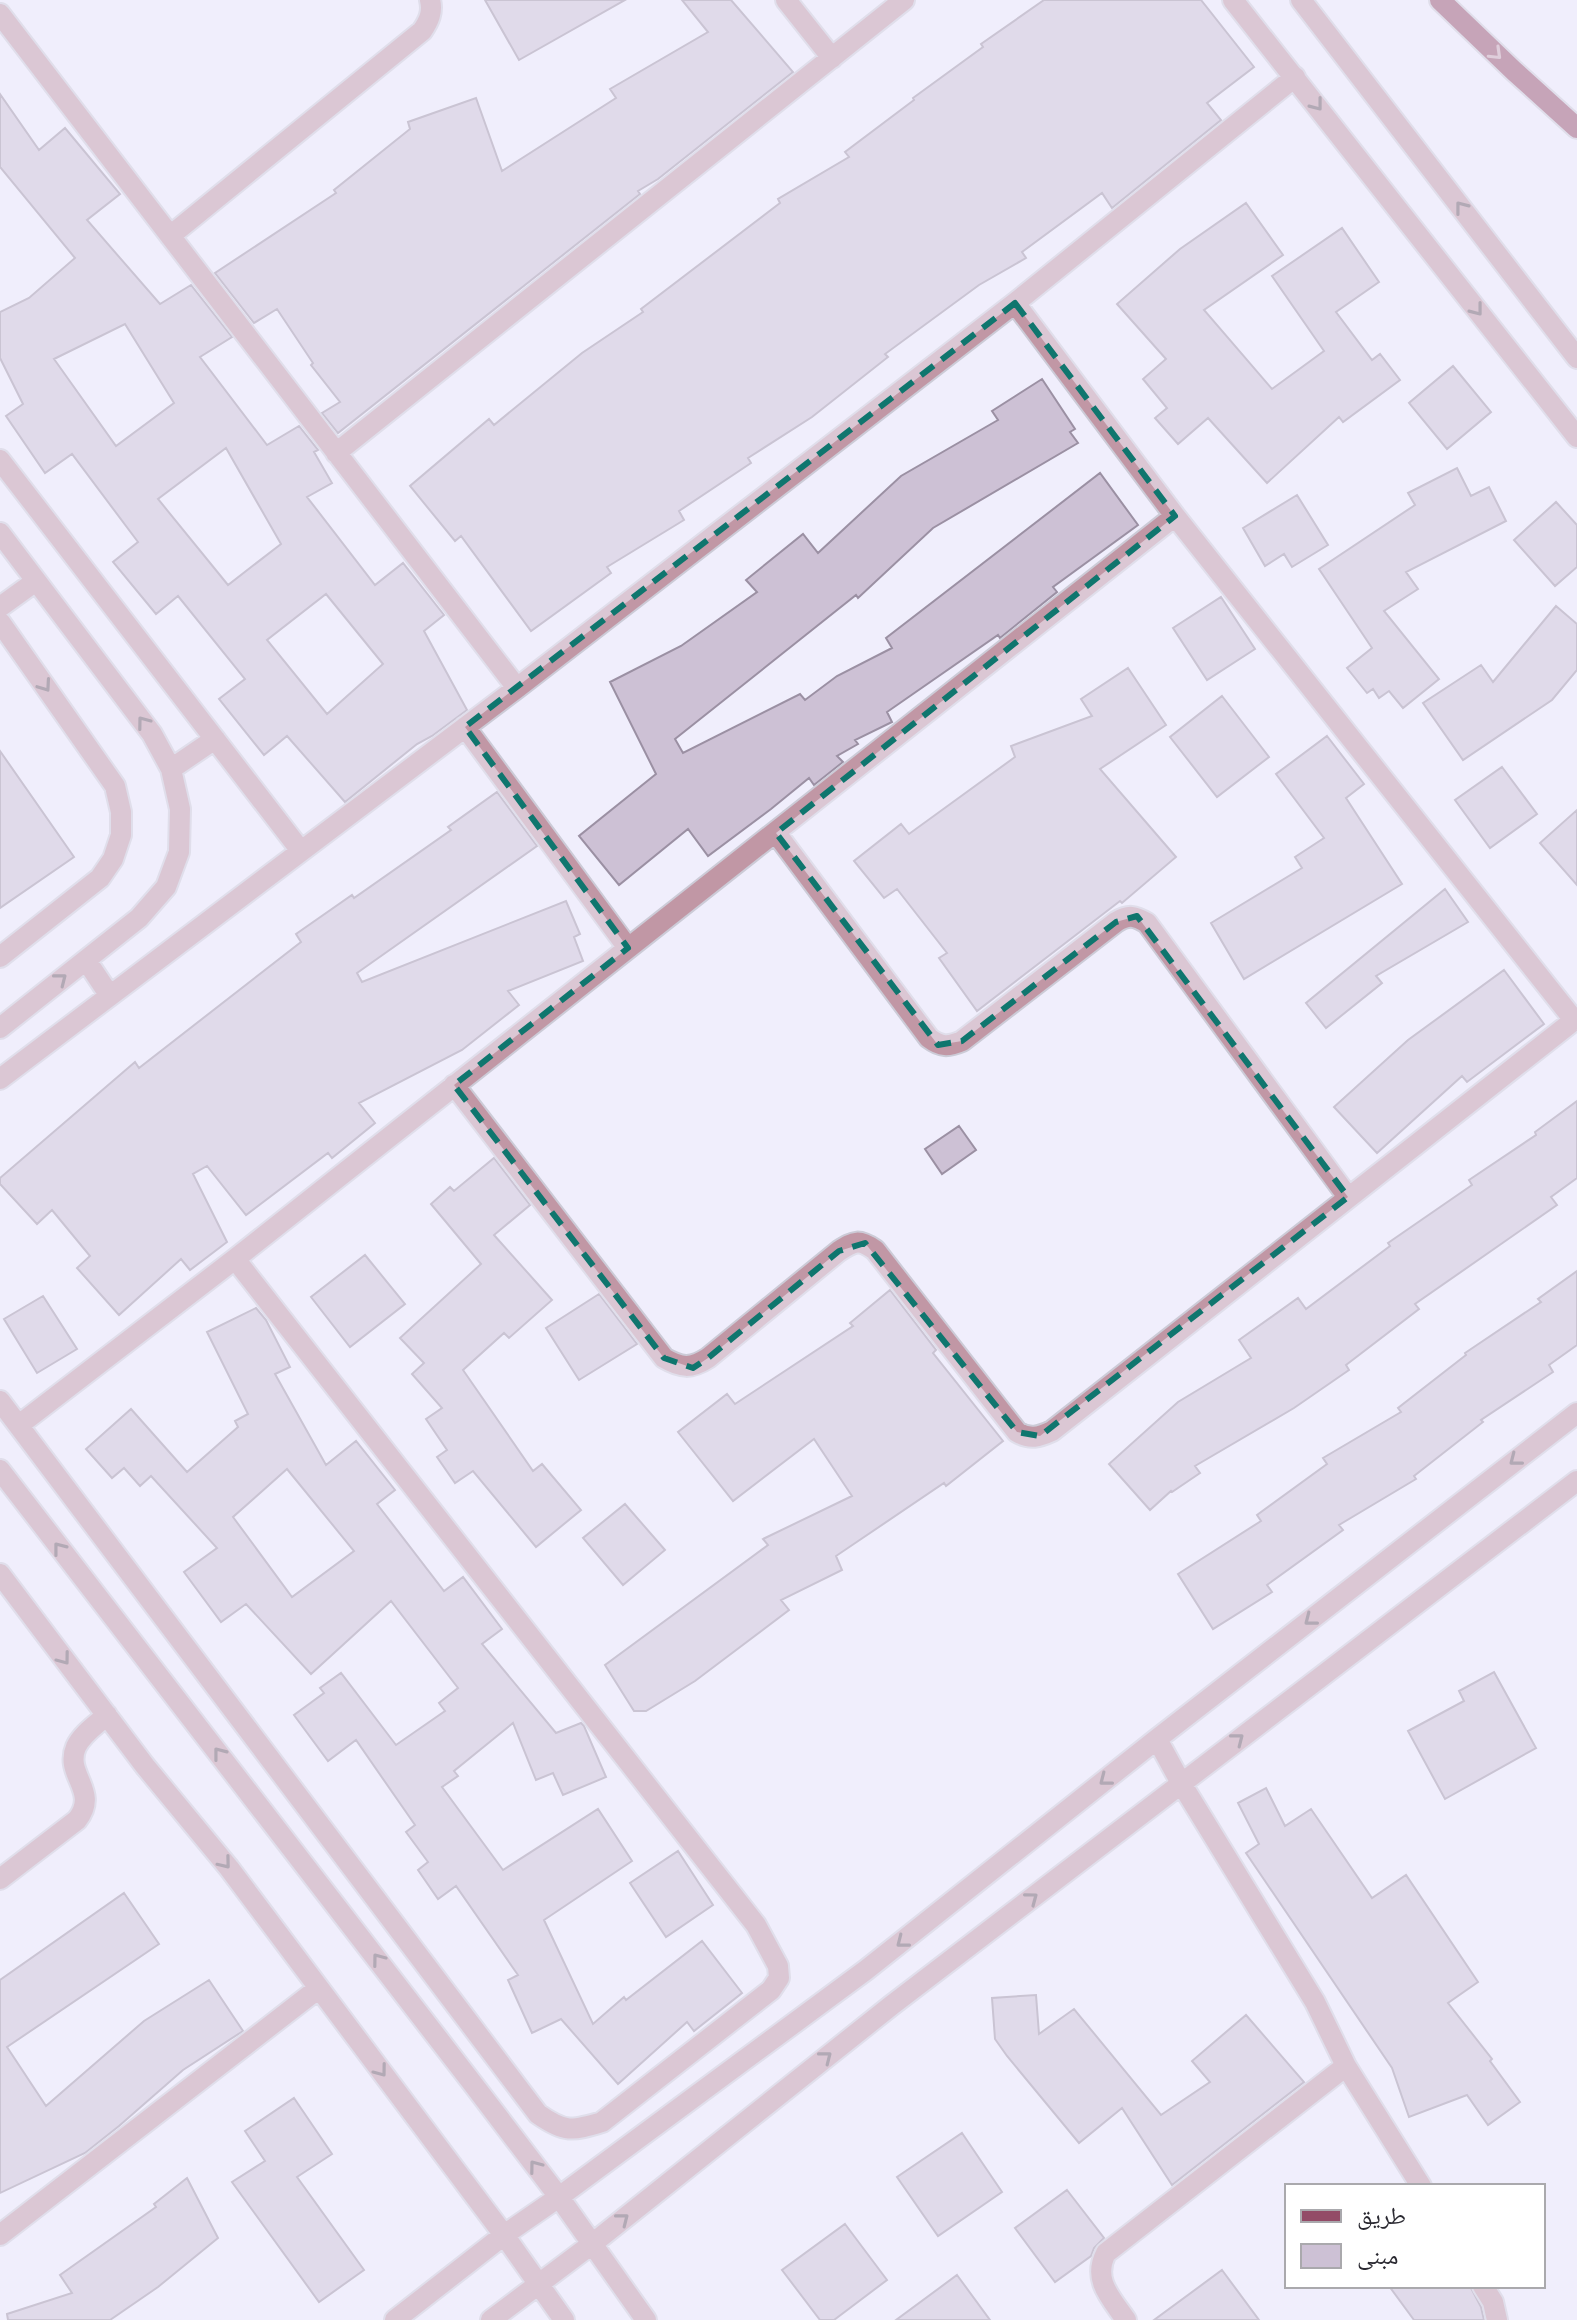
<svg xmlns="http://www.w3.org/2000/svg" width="1577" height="2320" viewBox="0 0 1577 2320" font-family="'Noto Sans','Noto Naskh Arabic',sans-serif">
	<rect width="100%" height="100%" fill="#f0eefc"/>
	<path fill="#cdc1d5" stroke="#9b90a3" stroke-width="2" fill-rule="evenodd" d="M 485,0 L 625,0 L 519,60 Z
		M 682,0 L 731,0 L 793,72 L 658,179 L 638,191 L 640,194 L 338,433 L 322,413 L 340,402 L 311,365 L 313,363 L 277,309 L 254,323 L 215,273 L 336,193 L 334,190 L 410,129 L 408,122 L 476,98 L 502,171 L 616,98 L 610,89 L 708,32 Z
		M 1044,0 L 1201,0 L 1254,67 L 1207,103 L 1221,120 L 1112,208 L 1102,193 L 1022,252 L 1026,258 L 979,285 L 885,354 L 888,357 L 812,417 L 748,458 L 751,463 L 679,511 L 684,520 L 607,567 L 611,573 L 531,631 L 461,536 L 455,541 L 410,486 L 489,419 L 494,425 L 582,353 L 643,312 L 641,309 L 780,203 L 778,199 L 849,157 L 845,152 L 914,100 L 913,98 L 983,47 L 981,44 Z
		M 0,94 L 39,150 L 65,128 L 120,194 L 87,220 L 160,304 L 191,285 L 232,337 L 200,357 L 267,445 L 299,426 L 318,450 L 314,452 L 332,483 L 307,497 L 375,585 L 403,563 L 444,615 L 424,631 L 467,710 L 432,736 L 417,744 L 345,802 L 287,736 L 264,755 L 219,699 L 245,679 L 178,596 L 156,614 L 113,562 L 138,542 L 72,454 L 45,473 L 6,416 L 23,404 L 0,358 L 0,312 L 29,298 L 75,258 L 0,167 ZM 125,324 L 174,403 L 116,446 L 54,359 ZM 226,448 L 281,544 L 228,585 L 158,499 ZM 326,594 L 383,664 L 327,714 L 267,640 Z
		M 1246,203 L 1283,255 L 1204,310 L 1272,389 L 1324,351 L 1272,276 L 1342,228 L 1379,282 L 1336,312 L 1372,360 L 1380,354 L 1400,380 L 1343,422 L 1339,417 L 1267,483 L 1208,418 L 1178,444 L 1155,418 L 1167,408 L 1143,379 L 1166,359 L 1117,304 L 1180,249 Z
		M 1453,366 L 1491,412 L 1447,449 L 1409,403 Z
		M 1042,379 L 1075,429 L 1070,432 L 1078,443 L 933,528 L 858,598 L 856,595 L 675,739 L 683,753 L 800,694 L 805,700 L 837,676 L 892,648 L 886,638 L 1100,473 L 1138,525 L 1053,587 L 1057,592 L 1000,638 L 998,635 L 887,712 L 892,722 L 855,740 L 858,744 L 837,756 L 843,762 L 814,785 L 809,778 L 771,809 L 708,856 L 688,829 L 619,885 L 579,836 L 656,774 L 610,682 L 681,646 L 757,592 L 746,580 L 803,534 L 818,553 L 901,476 L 998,420 L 992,411 Z
		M 1457,468 L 1471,496 L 1489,487 L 1506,521 L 1406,572 L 1418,589 L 1384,611 L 1439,679 L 1403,708 L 1389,691 L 1379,698 L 1373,689 L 1367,693 L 1347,668 L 1372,648 L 1319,569 L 1415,505 L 1408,493 Z
		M 1297,495 L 1328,545 L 1292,567 L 1284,554 L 1265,566 L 1243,528 Z
		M 1556,502 L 1577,525 L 1577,567 L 1555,586 L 1514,540 Z
		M 1221,597 L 1255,649 L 1207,680 L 1173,628 Z
		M 1556,606 L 1577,624 L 1577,670 L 1552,700 L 1463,760 L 1423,703 L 1481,665 L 1493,682 Z
		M 1128,668 L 1166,725 L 1100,769 L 1176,857 L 1122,903 L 1120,901 L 977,1011 L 939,958 L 947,953 L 897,889 L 884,898 L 854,861 L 901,824 L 909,834 L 1015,757 L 1011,746 L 1092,716 L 1081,699 Z
		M 1222,696 L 1269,757 L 1217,797 L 1170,737 Z
		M 1327,736 L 1364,784 L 1346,798 L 1402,884 L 1244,979 L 1211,923 L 1302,868 L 1295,857 L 1324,838 L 1276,774 Z
		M 0,751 L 74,857 L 0,908 Z
		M 1502,767 L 1537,814 L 1490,848 L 1455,800 Z
		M 497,792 L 537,846 L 357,973 L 362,982 L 566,901 L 580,934 L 574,937 L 583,961 L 508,991 L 519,1005 L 462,1050 L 359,1103 L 375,1123 L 332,1158 L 328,1153 L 246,1215 L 207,1166 L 193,1174 L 227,1242 L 190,1270 L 181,1259 L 119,1315 L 77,1268 L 90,1256 L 52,1210 L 37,1224 L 0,1184 L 0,1178 L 135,1062 L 139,1068 L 301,942 L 296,934 L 352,895 L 354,898 L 451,830 L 448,827 Z
		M 1577,810 L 1577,885 L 1540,843 Z
		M 1445,889 L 1468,922 L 1376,976 L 1382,983 L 1326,1028 L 1306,1003 Z
		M 1504,970 L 1544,1024 L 1467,1082 L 1462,1076 L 1377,1153 L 1334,1107 L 1408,1040 Z
		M 1577,1101 L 1577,1178 L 1551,1197 L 1557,1205 L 1415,1304 L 1419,1309 L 1346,1365 L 1349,1370 L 1294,1408 L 1195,1466 L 1200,1473 L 1172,1492 L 1171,1491 L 1150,1510 L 1109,1464 L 1178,1402 L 1251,1358 L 1239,1340 L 1298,1298 L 1306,1309 L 1390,1246 L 1388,1243 L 1472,1185 L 1469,1180 L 1536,1135 L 1535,1132 Z
		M 959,1126 L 976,1150 L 942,1174 L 925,1149 Z
		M 494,1158 L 530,1205 L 494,1235 L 552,1300 L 509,1338 L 504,1333 L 463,1370 L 533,1471 L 542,1464 L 581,1510 L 536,1547 L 473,1471 L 455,1483 L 437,1457 L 447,1450 L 426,1419 L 442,1408 L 412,1374 L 424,1363 L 400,1338 L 481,1264 L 431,1204 L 450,1187 L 454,1191 Z
		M 365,1255 L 405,1304 L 350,1347 L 311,1297 Z
		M 1577,1271 L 1577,1345 L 1549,1365 L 1553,1372 L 1481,1420 L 1483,1422 L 1414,1476 L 1416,1479 L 1339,1525 L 1343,1530 L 1267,1585 L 1272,1592 L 1213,1629 L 1178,1574 L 1261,1521 L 1257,1515 L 1327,1464 L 1323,1458 L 1401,1412 L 1398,1408 L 1466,1355 L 1465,1353 L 1541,1302 L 1538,1299 Z
		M 890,1290 L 936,1350 L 933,1353 L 1003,1441 L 946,1486 L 944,1483 L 836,1556 L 842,1570 L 781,1600 L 789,1610 L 695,1681 L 646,1711 L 634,1711 L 605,1665 L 768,1545 L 763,1539 L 852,1496 L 814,1439 L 733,1501 L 678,1432 L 727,1394 L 735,1404 L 853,1326 L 850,1323 Z
		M 599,1294 L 637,1344 L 579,1380 L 546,1328 Z
		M 43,1296 L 77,1349 L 37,1373 L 4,1319 Z
		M 256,1308 L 266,1320 L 290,1367 L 275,1374 L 326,1465 L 356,1441 L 395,1490 L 377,1504 L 444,1591 L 463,1577 L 502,1629 L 482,1644 L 556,1733 L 581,1723 L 584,1726 L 606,1777 L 563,1795 L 553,1773 L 536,1780 L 513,1723 L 454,1771 L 458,1776 L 442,1787 L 503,1870 L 598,1809 L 632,1861 L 544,1920 L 593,2024 L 624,1997 L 626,2000 L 702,1941 L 742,1993 L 694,2031 L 687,2022 L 618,2084 L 561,2019 L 532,2033 L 508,1980 L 518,1975 L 456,1886 L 438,1899 L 418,1870 L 428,1862 L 406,1832 L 415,1825 L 356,1740 L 328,1761 L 294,1715 L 324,1693 L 320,1688 L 341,1673 L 396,1745 L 445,1711 L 439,1703 L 458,1688 L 391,1601 L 311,1674 L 246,1604 L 221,1622 L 184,1572 L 217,1548 L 151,1476 L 140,1486 L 124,1468 L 112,1478 L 86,1449 L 131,1409 L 187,1472 L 238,1427 L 235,1421 L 248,1414 L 207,1332 ZM 287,1469 L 354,1551 L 292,1597 L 233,1517 Z
		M 625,1504 L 665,1550 L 623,1585 L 583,1538 Z
		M 1494,1672 L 1536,1748 L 1445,1799 L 1408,1731 L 1464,1701 L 1459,1691 Z
		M 1266,1788 L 1285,1826 L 1311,1809 L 1372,1898 L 1406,1875 L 1478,1982 L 1448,2003 L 1492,2059 L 1490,2061 L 1520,2102 L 1488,2125 L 1467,2095 L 1409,2117 L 1392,2068 L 1246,1853 L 1259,1844 L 1238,1803 Z
		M 678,1851 L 713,1905 L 666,1937 L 630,1883 Z
		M 124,1893 L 159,1944 L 7,2047 L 46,2106 L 144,2021 L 209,1980 L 243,2031 L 183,2070 L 119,2126 L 85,2153 L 0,2193 L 0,1980 Z
		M 1036,1995 L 1039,2034 L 1074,2009 L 1161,2115 L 1210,2082 L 1192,2061 L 1246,2015 L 1304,2082 L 1172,2185 L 1122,2108 L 1079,2143 L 1007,2056 L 995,2039 L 992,1998 Z
		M 294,2098 L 332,2154 L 297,2177 L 364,2270 L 319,2302 L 232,2182 L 265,2161 L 245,2131 Z
		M 962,2133 L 1002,2192 L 938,2236 L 897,2177 Z
		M 187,2178 L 218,2238 L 158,2287 L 110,2320 L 8,2320 L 7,2314 L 72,2293 L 60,2275 L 156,2207 L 154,2204 Z
		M 1067,2190 L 1104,2238 L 1094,2248 L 1091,2256 L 1055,2282 L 1015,2228 Z
		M 845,2224 L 887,2280 L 834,2320 L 820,2320 L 782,2270 Z
		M 1222,2270 L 1259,2320 L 1154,2320 Z
		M 957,2275 L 990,2320 L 896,2320 Z
		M 1389,2286 L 1470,2286 L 1481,2307 L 1484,2320 L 1414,2320 Z"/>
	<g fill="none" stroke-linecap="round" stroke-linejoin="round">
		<defs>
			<path id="minor" d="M 786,0 L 832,58
				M 1233,0 L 1577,437
				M 1301,0 L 1577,358
				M 0,14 L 517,688
				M 170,236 L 422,31 C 429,21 433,12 430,0
				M 1015,303 L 1175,516 L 1574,1020
				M 336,453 L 904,0
				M 0,460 L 301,851
				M 0,533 L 152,734 L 171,769 L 180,809 L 179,852 L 166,887 L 139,918 L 0,1028
				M 0,607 L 36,581
				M 0,622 L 115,786 L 121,812 L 121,835 L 113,859 L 100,878 L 0,957
				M 465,727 L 628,948
				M 171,769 L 215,739
				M 776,833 L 929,1038 C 941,1047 948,1047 962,1041 L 1116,922 C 1129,914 1135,916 1147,923 L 1348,1197
				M 86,960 L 110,996
				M 0,1079 L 517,688 L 1015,303 L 1295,77
				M 454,1085 L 664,1358 C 681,1368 691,1369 708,1358 L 839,1251 C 855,1241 859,1239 875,1250 L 1017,1432 C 1030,1440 1039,1437 1052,1431 L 1577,1018
				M 0,1401 L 538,2114 C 565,2133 572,2131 602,2122 L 771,1990 L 779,1978 L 778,1966 L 756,1925 L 235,1259
				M 19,1425 L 235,1259 L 1175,516
				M 0,1470 L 473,2084 L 559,2197 L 646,2320
				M 0,1574 L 145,1766 L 229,1868 L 504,2235 L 564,2320
				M 1157,1739 L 1181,1783 L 1315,2002 L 1346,2066 L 1421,2186
				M 0,1879 L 77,1820 C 100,1791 64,1775 76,1747 C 82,1734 96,1725 107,1715
				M 0,2235 L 319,1988
				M 1483,2286 L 1493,2302 L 1497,2320
				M 395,2320 L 504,2235 L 559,2197 L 866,1970 L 1157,1739 L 1577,1413
				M 491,2320 L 592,2244 L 892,2005 L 1577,1481
				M 1126,2320 C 1111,2298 1092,2280 1106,2253 L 1346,2066"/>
			<path id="primary" d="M 1440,0 L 1514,71 L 1577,128"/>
		</defs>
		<use href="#minor" stroke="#cccbd7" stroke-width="24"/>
		<use href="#primary" stroke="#cccbd7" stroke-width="24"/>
		<use href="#minor" stroke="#c197a5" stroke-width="20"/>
		<use href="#primary" stroke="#934b67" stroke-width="20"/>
	</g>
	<defs><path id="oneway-chevron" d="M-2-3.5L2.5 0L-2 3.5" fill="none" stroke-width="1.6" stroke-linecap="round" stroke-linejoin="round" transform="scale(2)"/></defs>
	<use stroke="#c9a5b3" href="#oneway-chevron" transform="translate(1496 54) rotate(44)"/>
	<g stroke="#66555f">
		<use href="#oneway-chevron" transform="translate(1317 105) rotate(52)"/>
		<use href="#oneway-chevron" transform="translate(1461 207) rotate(-128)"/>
		<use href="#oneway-chevron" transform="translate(1477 310) rotate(52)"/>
		<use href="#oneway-chevron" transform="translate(45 686) rotate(55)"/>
		<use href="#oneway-chevron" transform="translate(143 722) rotate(-127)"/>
		<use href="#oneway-chevron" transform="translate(61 979) rotate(-38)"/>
		<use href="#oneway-chevron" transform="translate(1515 1460) rotate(142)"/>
		<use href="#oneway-chevron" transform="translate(59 1548) rotate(-128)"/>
		<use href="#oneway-chevron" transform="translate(1310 1620) rotate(142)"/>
		<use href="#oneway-chevron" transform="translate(64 1659) rotate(53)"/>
		<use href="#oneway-chevron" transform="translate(1238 1739) rotate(-38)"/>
		<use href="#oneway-chevron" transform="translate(219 1753) rotate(-128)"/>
		<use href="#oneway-chevron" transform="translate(1105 1780) rotate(142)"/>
		<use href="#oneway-chevron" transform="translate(225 1863) rotate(51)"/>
		<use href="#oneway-chevron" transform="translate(1032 1898) rotate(-37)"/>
		<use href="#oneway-chevron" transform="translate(902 1942) rotate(142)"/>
		<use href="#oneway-chevron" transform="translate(378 1959) rotate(-127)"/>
		<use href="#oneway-chevron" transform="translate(826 2057) rotate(-38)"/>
		<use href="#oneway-chevron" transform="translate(381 2071) rotate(53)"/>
		<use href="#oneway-chevron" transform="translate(535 2166) rotate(-127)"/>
		<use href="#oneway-chevron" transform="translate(623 2219) rotate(-38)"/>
	</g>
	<path d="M0 0H1577V2320H0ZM 1015,303 L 1175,516 L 776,833 L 938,1045 L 962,1041 L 1116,922 L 1137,916 L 1348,1197 L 1040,1436 L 1017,1432 L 865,1243 L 839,1251 L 708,1358 L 693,1368 L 664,1358 L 454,1085 L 628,948 L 465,727 Z" fill="#f0eefc" fill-opacity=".55" fill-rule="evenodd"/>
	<path fill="none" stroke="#0f766e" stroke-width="6" stroke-dasharray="16 10" stroke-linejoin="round" d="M 1015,303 L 1175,516 L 776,833 L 938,1045 L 962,1041 L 1116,922 L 1137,916 L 1348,1197 L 1040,1436 L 1017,1432 L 865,1243 L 839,1251 L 708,1358 L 693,1368 L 664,1358 L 454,1085 L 628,948 L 465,727 Z"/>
	<rect x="1285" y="2184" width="260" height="104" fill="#ffffff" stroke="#aaa9ad" stroke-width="2"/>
	<rect x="1301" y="2210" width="40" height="12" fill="#934b67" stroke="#aaa9ad" stroke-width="2"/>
	<text x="1357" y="2224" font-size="24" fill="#2a2931">طريق</text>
	<rect x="1301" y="2244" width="40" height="24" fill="#cdc1d5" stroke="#aaa9ad" stroke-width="2"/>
	<text x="1357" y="2264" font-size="24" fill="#2a2931">مبنى</text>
</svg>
